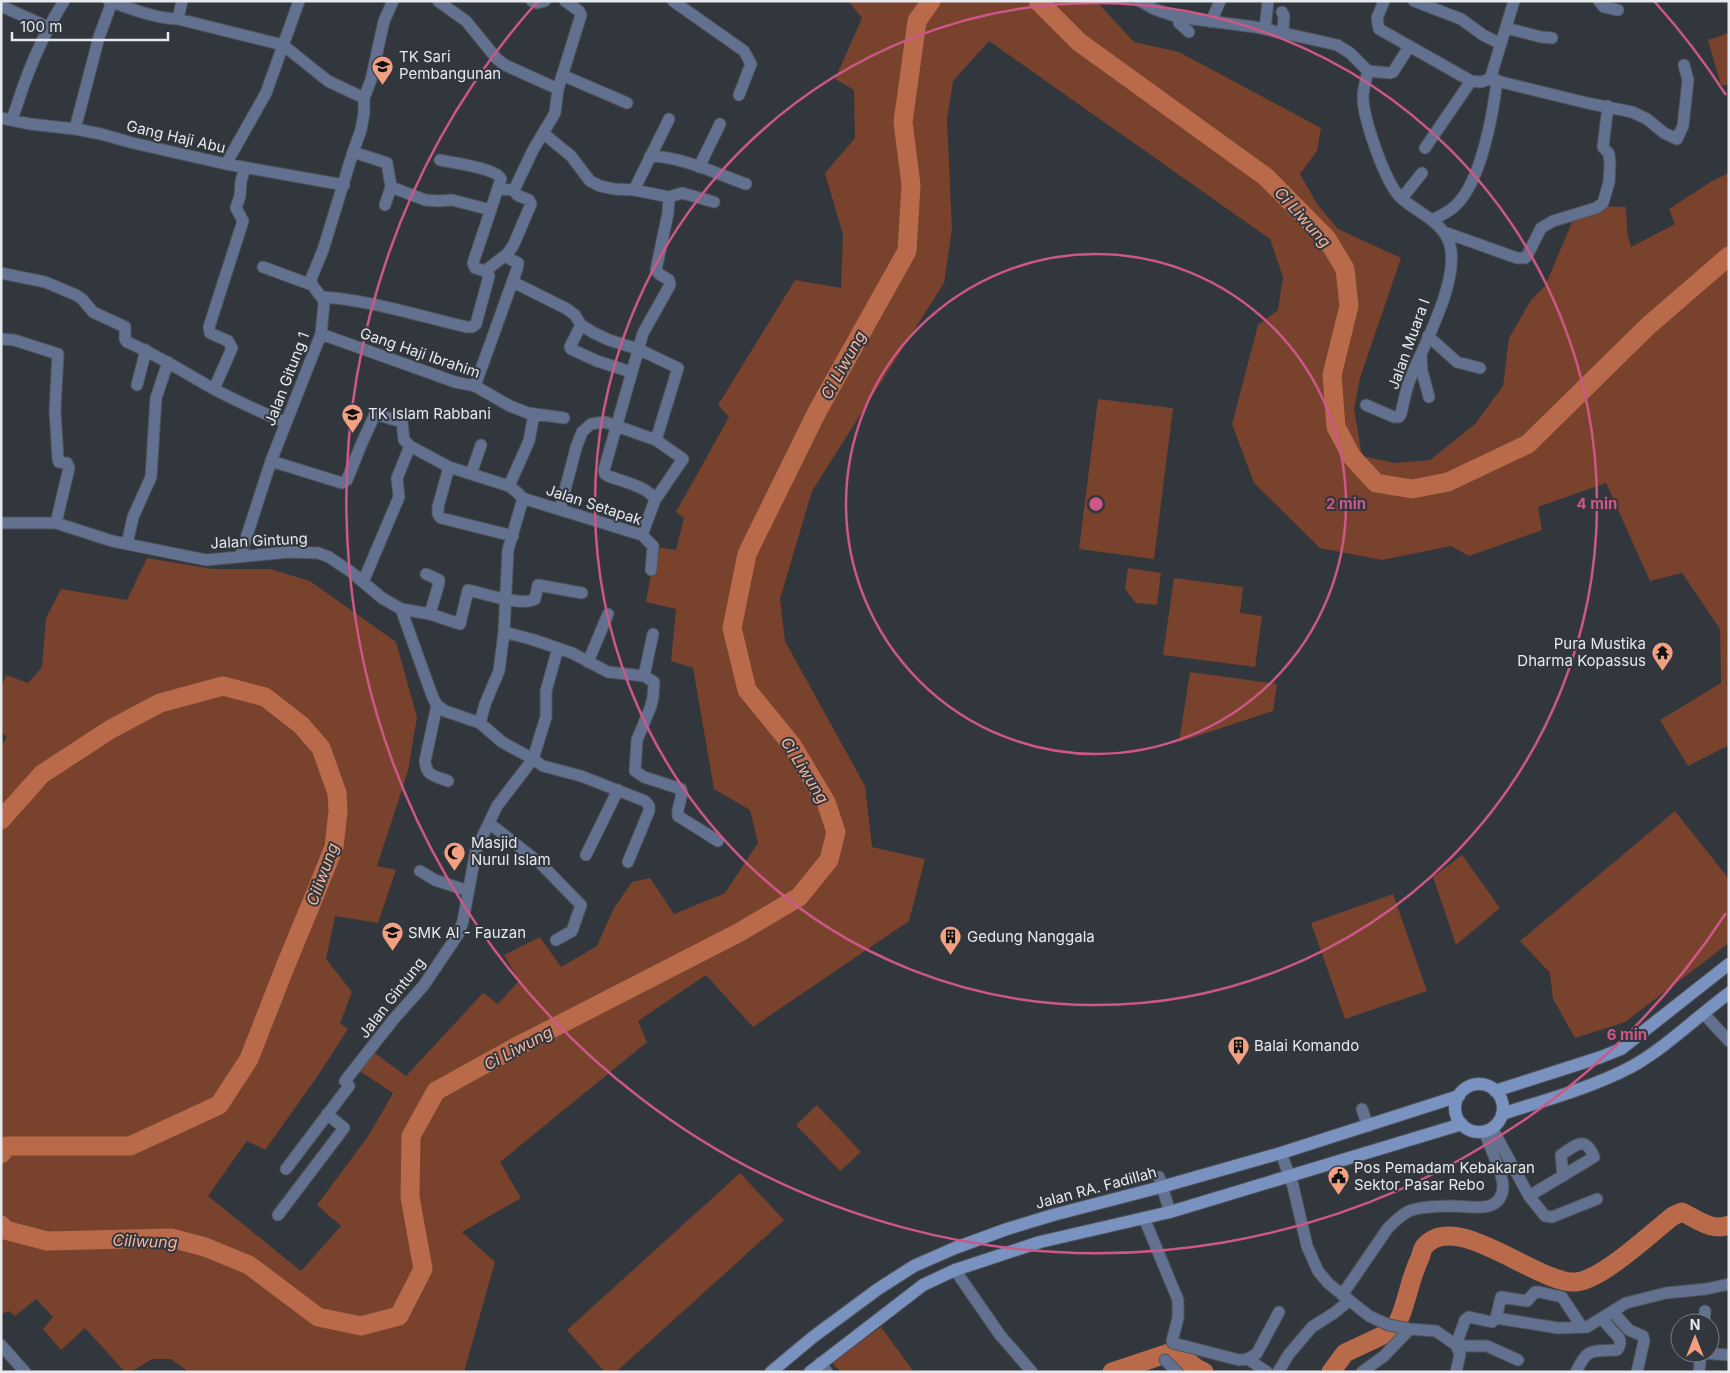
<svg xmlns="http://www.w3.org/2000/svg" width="1730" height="1373" viewBox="0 0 1730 1373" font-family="Inter,sans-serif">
	<rect width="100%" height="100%" fill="#32363d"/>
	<path fill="#78422c" d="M 848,1 L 1096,1 L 1134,42 L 1179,52 L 1321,128 L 1317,151 L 1300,174 L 1317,204 L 1338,229 L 1401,258 L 1360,378 L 1354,409 L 1362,456 L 1395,463 L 1430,460 L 1475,424 L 1503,386 L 1509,338 L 1531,300 L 1545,286 L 1573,220 L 1595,215 L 1600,206 L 1626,207 L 1627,232 L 1631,247 L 1675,224 L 1669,209 L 1712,181 L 1729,173 L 1729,745 L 1688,766 L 1660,720 L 1721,683 L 1720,629 L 1682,573 L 1650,581 L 1606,483 L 1538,507 L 1542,530 L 1469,556 L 1451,546 L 1382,560 L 1320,548 L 1254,483 L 1232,424 L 1258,325 L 1278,310 L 1283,277 L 1270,239 L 989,41 L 953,81 L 947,119 L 952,229 L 944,283 L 812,491 L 780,599 L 785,641 L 865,786 L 872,847 L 925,859 L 909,921 L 753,1027 L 706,975 L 638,1021 L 647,1042 L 500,1162 L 521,1198 L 462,1232 L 495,1262 L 464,1372 L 189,1372 L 171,1359 L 152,1359 L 131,1372 L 125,1372 L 85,1328 L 61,1350 L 43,1329 L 53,1317 L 36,1299 L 15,1316 L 9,1311 L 1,1314 L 1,746 L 7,737 L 1,732 L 1,688 L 6,675 L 28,683 L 42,667 L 46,618 L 61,589 L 127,600 L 147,558 L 212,569 L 270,569 L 310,581 L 396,642 L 417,717 L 408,771 L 377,866 L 396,870 L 378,923 L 335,916 L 326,959 L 352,992 L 340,1023 L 348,1029 L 317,1077 L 265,1150 L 247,1141 L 208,1196 L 301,1271 L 341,1226 L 317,1205 L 369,1135 L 393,1093 L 358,1070 L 372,1051 L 406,1076 L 483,993 L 498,1004 L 519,981 L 504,955 L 540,937 L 561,967 L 597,946 L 614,908 L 632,882 L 650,878 L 674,914 L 725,893 L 758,843 L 750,810 L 714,789 L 693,668 L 671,661 L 676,609 L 646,602 L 656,547 L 676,550 L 684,518 L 676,512 L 729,417 L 718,405 L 795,280 L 841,288 L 843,235 L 825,173 L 855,138 L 854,90 L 835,79 L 862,18 Z
		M 1729,33 L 1729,85 L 1721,85 L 1708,40 Z
		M 1098,399 L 1173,408 L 1154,559 L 1079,549 Z
		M 1128,568 L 1161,573 L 1157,605 L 1136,603 L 1125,589 Z
		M 1174,578 L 1243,587 L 1240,613 L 1262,616 L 1255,667 L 1163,655 Z
		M 1190,672 L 1277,684 L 1273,711 L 1179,742 Z
		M 1675,811 L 1729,879 L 1729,943 L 1625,1022 L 1575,1038 L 1553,999 L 1550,973 L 1520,941 Z
		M 1462,855 L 1500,908 L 1456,945 L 1433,877 Z
		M 1393,894 L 1427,991 L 1345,1019 L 1311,923 Z
		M 817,1105 L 861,1152 L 840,1171 L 796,1125 Z
		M 740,1173 L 784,1220 L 616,1372 L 605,1372 L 567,1330 Z
		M 881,1327 L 914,1372 L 841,1372 L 832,1363 Z"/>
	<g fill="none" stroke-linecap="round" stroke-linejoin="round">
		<path stroke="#b86a4a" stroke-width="19" d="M 1038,1 L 1079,42 L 1266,177 L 1327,239 L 1345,269 L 1349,306 L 1332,375 L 1336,427 L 1352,457 L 1376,483 L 1412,489 L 1448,482 L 1528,444 L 1648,326 L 1729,256
			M 1,820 L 42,774 L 111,729 L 160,703 L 223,686 L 265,697 L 301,725 L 321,748 L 337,793 L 338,811 L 334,847 L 316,892 L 285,967 L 249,1059 L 219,1105 L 130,1146 L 7,1146 L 1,1154
			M 1,1225 L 5,1230 L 47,1241 L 171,1238 L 205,1247 L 249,1265 L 318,1317 L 361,1326 L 399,1316 L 423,1269 L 410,1197 L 411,1136 L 436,1091 L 512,1049 L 740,932 L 799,897 L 829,860 L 836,832 L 826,802 L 792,745 L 747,690 L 732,628 L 747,554 L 818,410 L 907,251 L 911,185 L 903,122 L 917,21 L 931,1
			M 1112,1372 L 1175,1351 L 1196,1368 L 1204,1372
			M 1331,1372 L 1345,1353 L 1394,1330 C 1397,1323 1401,1316 1403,1309 C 1409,1291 1412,1274 1420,1258 C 1421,1255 1422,1250 1424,1247 C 1455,1208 1538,1285 1576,1282 C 1602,1280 1651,1233 1673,1216 L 1682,1212 C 1697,1219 1712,1232 1729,1225"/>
		<defs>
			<path id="minor" d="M 109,1 C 132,9 154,18 178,19 L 283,45 L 328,81 L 364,98
				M 438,1 L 466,21 L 497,59 L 505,65 L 558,89
				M 532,1 L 537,3 L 545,1
				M 673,1 L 744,51 L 751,64 L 739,95
				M 1140,1 L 1154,9 L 1178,17 L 1255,27 L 1324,42 L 1337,45 L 1350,53 L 1368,71 L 1390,73 L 1393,72 L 1409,47
				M 1384,1 L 1377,18 L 1379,29 L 1471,81 L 1481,82 L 1489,79 L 1491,76 L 1514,1
				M 1414,1 L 1461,19 L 1483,35 L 1501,44
				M 1599,1 L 1604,7 L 1618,10
				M 1,6 L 48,27
				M 1282,12 L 1284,16 L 1283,32
				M 1178,17 L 1179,23 L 1189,32
				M 178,19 L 182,1
				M 1211,22 L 1220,1
				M 1506,28 L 1541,37 L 1552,38
				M 1265,29 L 1268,1
				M 562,75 L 627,103
				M 1489,79 L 1587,103 L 1632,112 L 1647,119 L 1664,133 L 1677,139 L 1683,126 L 1688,80 L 1684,65
				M 1,118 L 30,124 L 75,129 L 101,134 L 133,143 L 226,164 L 344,185
				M 12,120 C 26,76 39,41 64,1
				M 75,129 L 99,37 L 112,2
				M 543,133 L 571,156 L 590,181 L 600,186 L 614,189 L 634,190 L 669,197 L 668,213 L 656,270 L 659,274 L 669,280 L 670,285 L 643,333 L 604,470 L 605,474 L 608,476 C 621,481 650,487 655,500 L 642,535
				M 1425,148 L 1471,81
				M 353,152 L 387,163 L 391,187 L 385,205
				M 650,156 C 683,157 715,173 746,184
				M 226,164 L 266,93 L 299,1
				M 699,167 L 720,124
				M 391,187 L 425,200 L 438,201 L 452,200 L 491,210
				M 498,189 L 514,190 L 533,150 L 555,113 L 558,89 L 581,15 L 579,11 L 565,1
				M 634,190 L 669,119
				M 669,197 L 682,193 L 714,202
				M 1402,198 L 1422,173
				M 1432,220 C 1440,216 1449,212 1455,206 C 1481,183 1493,114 1497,80
				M 1444,232 L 1517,258 L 1525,258 L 1527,256 L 1541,228 L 1553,221 L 1596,208 L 1603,203 L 1609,182 L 1610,165 L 1609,154 L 1603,147 L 1608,106
				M 263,267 L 312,285
				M 485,271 L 507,254 L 513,246 L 531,204 L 529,200 L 517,195 L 514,190
				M 1,273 L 45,282 L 76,295 L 82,299 L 93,312 L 125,327 L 125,339 L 127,342 C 157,355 184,372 212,388 C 236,401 261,412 286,423
				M 513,282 L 567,309 L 575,315 L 581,325 L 594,333 L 609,340 L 638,349 L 678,368 L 656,440
				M 322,297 C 371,300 419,316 467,327 L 472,327 L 476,324 L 489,276 L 485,271 L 475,268 L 473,263 L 501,179 C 496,168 453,163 440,160
				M 581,325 L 570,347 L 571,349 L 597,361 L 631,372
				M 321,334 L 455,382 L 475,386 L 510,406 L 528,413 L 564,418
				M 1428,336 L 1457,362 L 1480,368
				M 1,339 L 14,340 L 58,354 L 55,410 L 58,459 L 59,462 L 67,463 L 69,468 L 56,523
				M 1421,355 L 1422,371 L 1429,397
				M 137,385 L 146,350
				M 475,386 L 517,269 L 518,263 L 510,259 L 507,254
				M 214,389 L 232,348 L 228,341 L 210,333 L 209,327 L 243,221 L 236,208 L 240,196 L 241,181 L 245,168
				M 1366,405 L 1394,417 L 1399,417 L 1401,414 C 1404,401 1406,388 1411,377 C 1425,342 1456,287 1451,250 C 1447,222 1418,214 1400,197 C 1385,182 1363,118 1363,97 C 1363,89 1366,80 1368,71
				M 271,461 L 342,483 L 347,480 L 361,445 L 375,414 L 402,422 L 404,440 L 410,446 L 449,467 L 509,486 L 518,493 L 522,498 L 522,502 L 508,550 L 504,632 L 499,671 L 485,704 L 480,723
				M 449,467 L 438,507 L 438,514 L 441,518 L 513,536
				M 471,474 L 481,445
				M 509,486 L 529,441 L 534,414
				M 522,498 L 642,535 L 653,546 L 651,570
				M 560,509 L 576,448 L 582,432 L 591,424 L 605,422 L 656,440 L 683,459 L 655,500
				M 1,523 L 56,523 L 112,541 L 206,560 L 289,552 L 318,553 L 329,557 L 351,572 L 382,598 L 401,609 L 430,614 L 460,624 L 468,590 C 482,593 523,607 535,599 L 538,585 L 582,593
				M 127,544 L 133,517 L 151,477 L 156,398 L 168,362
				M 240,557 L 271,461 L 321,334 L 324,304 L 323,299 L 312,285 L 311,279 L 323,250 L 353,152 L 361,130 L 364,113 L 364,98 L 371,80 L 384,21 L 393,1
				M 426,574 L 439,580 L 439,583 L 430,614
				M 363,582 L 399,497 L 397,478 L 410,446
				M 504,632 L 534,640 L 572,653 L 608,672 L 644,676 L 654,682 L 653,697 L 651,706 L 637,740 L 635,771 L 644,777 L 681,789 C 684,798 676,807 678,816 L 718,841
				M 558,648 L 546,691 L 546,717 L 533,759 L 543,766 L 581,776 L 645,801 L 649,806 L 649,811 L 628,862
				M 588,662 L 608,614
				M 644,676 L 653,634
				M 437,705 L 425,761 C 426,776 435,776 448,781
				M 489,823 L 541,864 L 581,905 L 572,931 L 556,940
				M 586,855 L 618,790
				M 420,871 L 435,880 L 468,891
				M 1703,1013 L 1729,1041
				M 1362,1109 L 1368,1126
				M 1492,1128 L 1529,1196 L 1545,1216 L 1552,1217 L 1597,1199
				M 1281,1153 L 1293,1186 L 1307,1246 L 1318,1271 L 1328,1283 L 1369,1316 L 1389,1325 L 1410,1329 L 1436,1331 L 1456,1345 L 1460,1354 L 1456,1372
				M 286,1169 L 349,1086 L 345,1081 L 393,1020 L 424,985 L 459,933 L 463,921 L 476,850 L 497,806 L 533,759 L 502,742 L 480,723 L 445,711 L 437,705 L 433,698 L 401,609
				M 1159,1177 L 1170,1212
				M 1529,1196 L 1594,1157 C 1585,1135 1576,1145 1561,1155 L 1563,1176
				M 278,1215 L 344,1128 L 327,1114
				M 1144,1218 L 1178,1300 L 1178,1318 L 1172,1341 L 1173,1343 L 1239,1360 C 1247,1360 1251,1358 1257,1353 L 1279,1312
				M 955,1270 L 1000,1335 L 1032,1372
				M 1342,1295 L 1388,1228 C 1394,1222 1401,1215 1409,1211 C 1422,1206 1441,1206 1455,1206 C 1473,1207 1503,1214 1503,1185 C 1503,1176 1488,1141 1484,1131
				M 1613,1312 L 1629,1330 L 1643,1336 L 1644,1341 L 1637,1372
				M 1496,1318 L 1558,1328 L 1587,1327 L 1626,1303 L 1666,1293 L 1706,1289 L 1729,1284
				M 1704,1323 L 1705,1311
				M 1,1345 L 25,1372
				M 1456,1345 L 1465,1320 L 1469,1317 L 1492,1322 L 1496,1318 L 1501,1297 L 1527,1301 L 1535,1292 L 1539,1292 L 1562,1297 L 1582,1327
				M 1458,1346 L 1487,1346 L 1518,1360
				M 1701,1353 L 1729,1355
				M 1248,1359 L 1267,1372
				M 1165,1360 L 1177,1372
				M 820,1363 L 827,1372
				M 1278,1372 L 1289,1354 L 1312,1327 L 1334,1313 L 1349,1301
				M 1362,1372 L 1384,1356 L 1410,1329
				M 1576,1372 C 1588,1346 1592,1352 1617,1350 C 1620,1347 1621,1342 1619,1338 L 1602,1319
				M 1699,1372 L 1701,1353"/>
			<path id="secondary" d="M1455 1108a24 24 0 1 1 48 0a24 24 0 1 1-48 0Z
				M 1495,1091 L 1601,1057 L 1621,1049 L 1729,964
				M 1502,1114 C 1545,1100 1591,1088 1631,1067 C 1664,1049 1698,1016 1729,993
				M 771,1372 L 813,1337 L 878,1289 L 914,1266 L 955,1248 L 1007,1229 L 1053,1215 L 1161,1187 L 1281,1153 L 1459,1096
				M 810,1372 L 923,1285 L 955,1270 L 1040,1242 L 1170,1212 L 1462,1124"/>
		</defs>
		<use href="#minor" stroke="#4f5359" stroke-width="13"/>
		<use href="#secondary" stroke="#4f5359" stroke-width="14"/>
		<use href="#minor" stroke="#62718f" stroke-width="11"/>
		<use href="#secondary" stroke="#7992c0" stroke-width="12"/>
	</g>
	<g fill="none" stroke="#cd5787" stroke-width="2.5">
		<circle cx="1096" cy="504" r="250"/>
		<circle cx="1096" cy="504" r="501"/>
		<path d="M1726 913A751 751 0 1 1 538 1M1654 1A751 751 0 0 1 1726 95"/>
	</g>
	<defs>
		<symbol id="school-pin" viewBox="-11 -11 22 30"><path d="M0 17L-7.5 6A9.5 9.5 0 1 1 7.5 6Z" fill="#f2a07f" stroke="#32363d"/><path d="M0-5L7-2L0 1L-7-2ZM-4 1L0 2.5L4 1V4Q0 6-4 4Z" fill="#111"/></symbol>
		<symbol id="temple-pin" viewBox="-11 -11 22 30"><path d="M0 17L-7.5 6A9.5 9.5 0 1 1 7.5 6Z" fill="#f2a07f" stroke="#32363d"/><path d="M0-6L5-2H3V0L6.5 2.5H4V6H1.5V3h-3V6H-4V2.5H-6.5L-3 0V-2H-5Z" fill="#111"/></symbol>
		<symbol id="mosque-pin" viewBox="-11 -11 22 30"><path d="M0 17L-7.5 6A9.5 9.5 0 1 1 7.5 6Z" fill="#f2a07f" stroke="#32363d"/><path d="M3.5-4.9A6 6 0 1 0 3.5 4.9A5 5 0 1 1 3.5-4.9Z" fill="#111"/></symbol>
		<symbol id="building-pin" viewBox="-11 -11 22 30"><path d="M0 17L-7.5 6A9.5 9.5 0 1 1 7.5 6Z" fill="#f2a07f" stroke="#32363d"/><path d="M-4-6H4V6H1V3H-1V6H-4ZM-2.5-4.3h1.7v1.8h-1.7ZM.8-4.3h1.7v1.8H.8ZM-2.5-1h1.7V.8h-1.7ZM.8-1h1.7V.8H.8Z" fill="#111"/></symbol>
		<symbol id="civic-pin" viewBox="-11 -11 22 30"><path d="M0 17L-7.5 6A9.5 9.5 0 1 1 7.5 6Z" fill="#f2a07f" stroke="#32363d"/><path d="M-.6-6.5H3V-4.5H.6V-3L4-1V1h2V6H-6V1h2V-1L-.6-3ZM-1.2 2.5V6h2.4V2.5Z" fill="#111"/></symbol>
	</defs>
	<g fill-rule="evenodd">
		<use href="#school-pin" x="370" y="54" width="25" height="34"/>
		<use href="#school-pin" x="340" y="402" width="25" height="34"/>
		<use href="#temple-pin" x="1650" y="640" width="25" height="34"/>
		<use href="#mosque-pin" x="442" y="840" width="25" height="34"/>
		<use href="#school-pin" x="380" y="920" width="25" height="34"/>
		<use href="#building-pin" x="938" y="924" width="25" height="34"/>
		<use href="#building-pin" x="1226" y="1034" width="25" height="34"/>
		<use href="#civic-pin" x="1326" y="1164" width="25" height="34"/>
	</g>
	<g text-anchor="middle" stroke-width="4" stroke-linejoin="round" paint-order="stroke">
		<g font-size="15" fill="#e6e9ed" stroke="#32363d" text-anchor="start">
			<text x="399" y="62">TK Sari<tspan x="399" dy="17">Pembangunan</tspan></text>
			<text x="368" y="419">TK Islam Rabbani</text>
			<text x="1646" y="649" text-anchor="end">Pura Mustika<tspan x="1646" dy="17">Dharma Kopassus</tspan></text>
			<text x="471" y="848">Masjid<tspan x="471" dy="17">Nurul Islam</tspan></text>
			<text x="408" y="938">SMK Al - Fauzan</text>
			<text x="967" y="942">Gedung Nanggala</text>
			<text x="1254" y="1051">Balai Komando</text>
			<text x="1354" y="1173">Pos Pemadam Kebakaran<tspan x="1354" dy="17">Sektor Pasar Rebo</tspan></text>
		</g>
		<g font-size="15" fill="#e6e9ed" stroke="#32363d">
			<text transform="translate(176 137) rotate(13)" y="5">Gang Haji Abu</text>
			<text transform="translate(1409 344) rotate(-70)" y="5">Jalan Muara I</text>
			<text transform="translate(420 353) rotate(19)" y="5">Gang Haji Ibrahim</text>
			<text transform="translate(287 379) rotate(-69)" y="5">Jalan Gitung 1</text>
			<text transform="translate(594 505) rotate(18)" y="5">Jalan Setapak</text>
			<text transform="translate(259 541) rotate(-3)" y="5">Jalan Gintung</text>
			<text transform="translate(392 998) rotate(-52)" y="5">Jalan Gintung</text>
			<text transform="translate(1096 1188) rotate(-15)" y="5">Jalan RA. Fadillah</text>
		</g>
		<g font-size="16" font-style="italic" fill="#f6b49b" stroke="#32363d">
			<text transform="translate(1303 217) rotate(48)" y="6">Ci Liwung</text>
			<text transform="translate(843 365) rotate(-61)" y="6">Ci Liwung</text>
			<text transform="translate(805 770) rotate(58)" y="6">Ci Liwung</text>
			<text transform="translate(322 874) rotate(-70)" y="6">Ciliwung</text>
			<text transform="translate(518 1048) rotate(-28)" y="6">Ci Liwung</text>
			<text transform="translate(145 1241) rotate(2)" y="6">Ciliwung</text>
		</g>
	</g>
	<circle cx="1096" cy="504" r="8" fill="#cd5787" stroke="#32363d" stroke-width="2.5"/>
	<g font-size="15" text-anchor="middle" font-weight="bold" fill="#cd5787" stroke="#32363d" stroke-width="4" stroke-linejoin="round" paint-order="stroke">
		<text x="1346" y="509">2 min</text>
		<text x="1597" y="509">4 min</text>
		<text x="1627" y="1040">6 min</text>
	</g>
	<rect width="1730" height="1373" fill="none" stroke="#e6e9ed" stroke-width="5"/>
	<g transform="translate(1695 1338)"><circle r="24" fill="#32363d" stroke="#7a7e83"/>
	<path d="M0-4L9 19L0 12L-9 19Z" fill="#f2a07f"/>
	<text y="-8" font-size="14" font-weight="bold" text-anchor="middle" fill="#e6e9ed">N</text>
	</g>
	<path d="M12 32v8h156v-8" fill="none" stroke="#e6e9ed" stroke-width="2.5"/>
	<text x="20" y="32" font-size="15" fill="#e6e9ed" stroke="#32363d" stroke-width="4" paint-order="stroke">100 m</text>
</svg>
